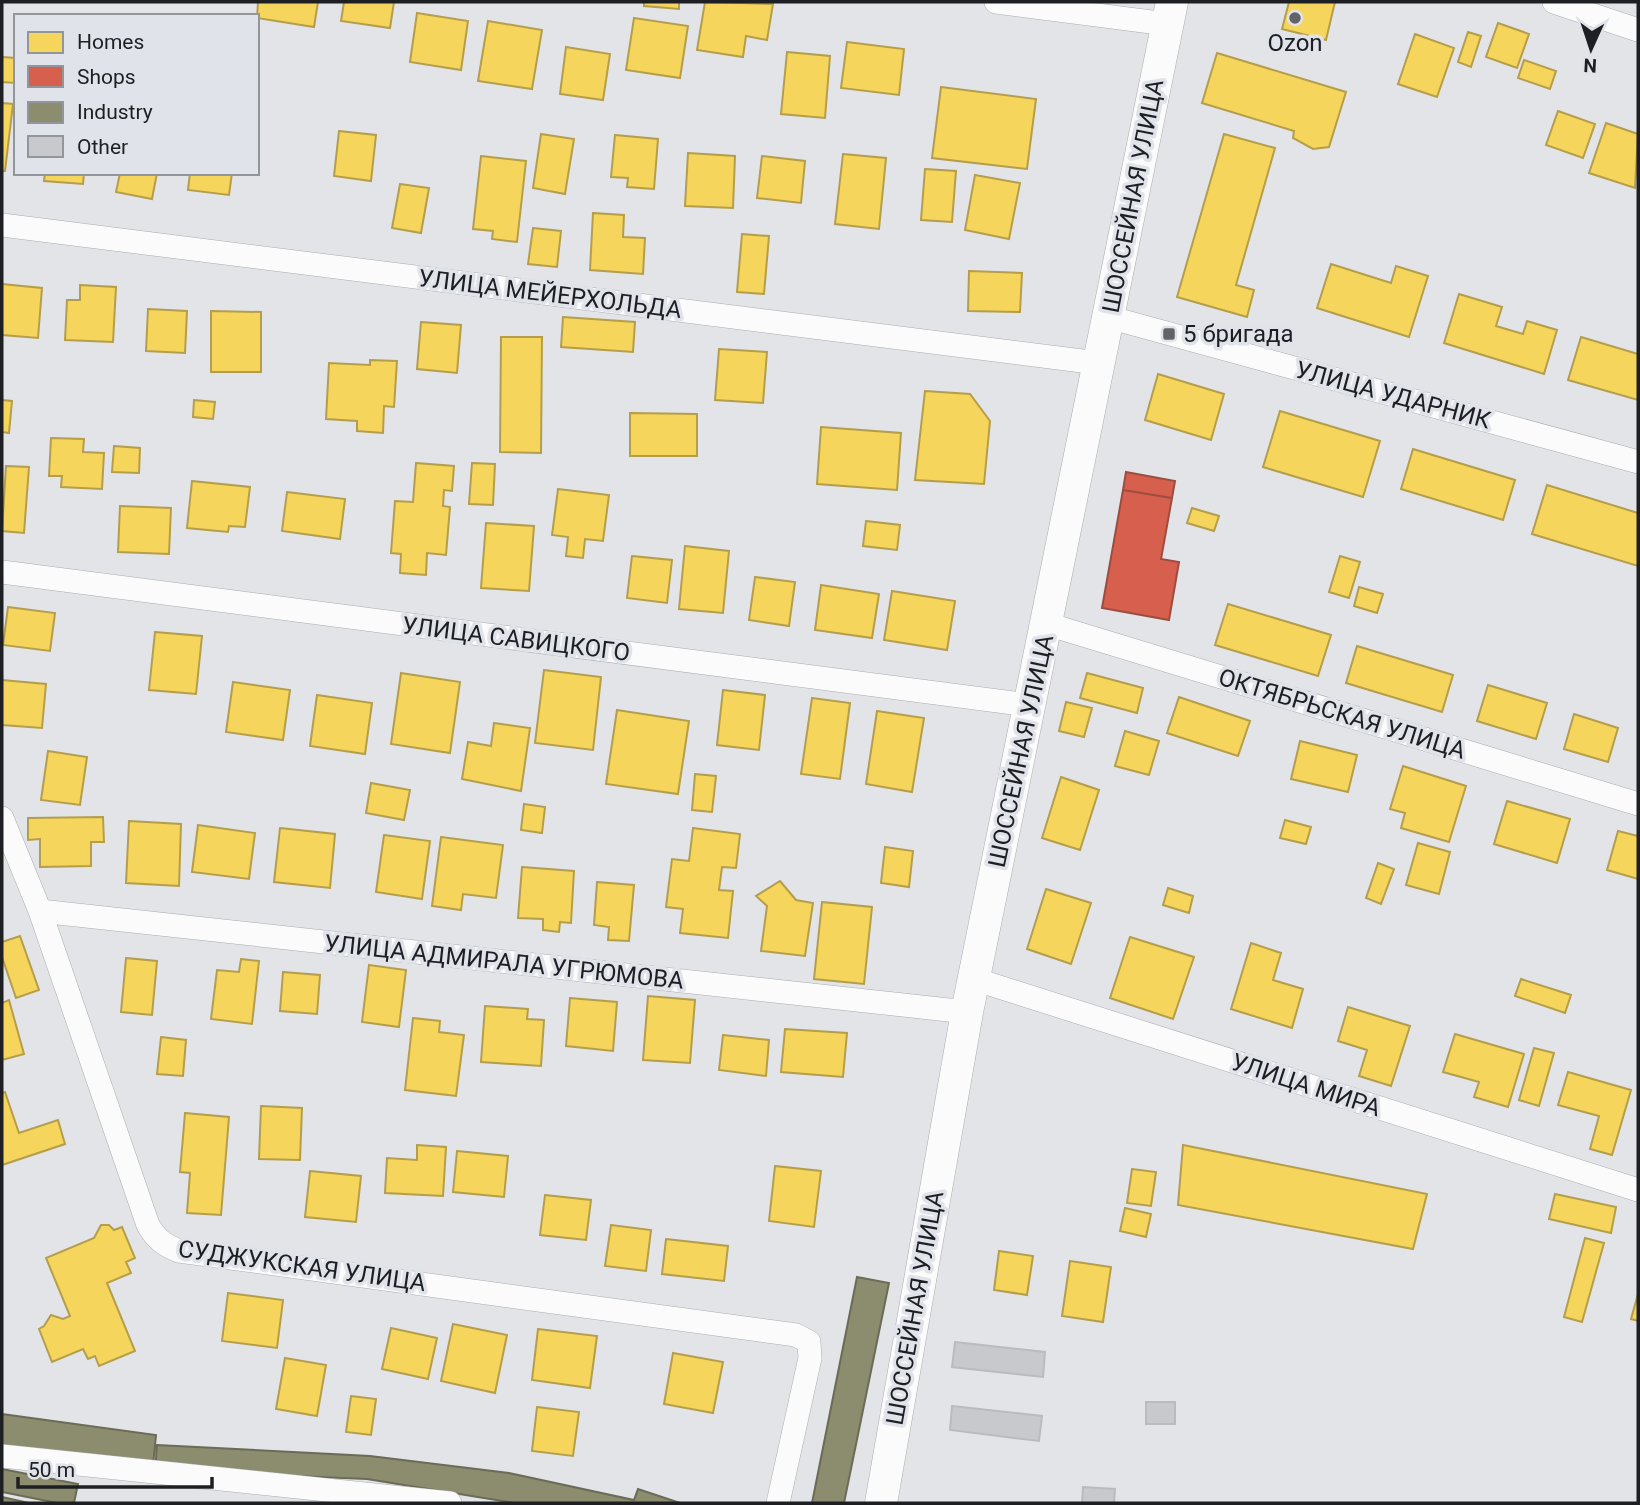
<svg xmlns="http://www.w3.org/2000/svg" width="1640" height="1505" viewBox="0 0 1640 1505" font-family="Roboto,sans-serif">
	<rect width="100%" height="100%" fill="#e2e4e8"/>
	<path fill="#f6d55c" stroke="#b59e4b" stroke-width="2" d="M 258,2 L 318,2 L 314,27 L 257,18 Z
		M 344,2 L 394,2 L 390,28 L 341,21 Z
		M 644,2 L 679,2 L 679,9 L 644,6 Z
		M 705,2 L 773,4 L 767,40 L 746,36 L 743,57 L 697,50 Z
		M 1289,2 L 1335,2 L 1326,40 L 1282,29 Z
		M 417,13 L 468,21 L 461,70 L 410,62 Z
		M 634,18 L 688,26 L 680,78 L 626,70 Z
		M 488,21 L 542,30 L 532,89 L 478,81 Z
		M 1498,23 L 1529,34 L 1517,68 L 1486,57 Z
		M 1468,32 L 1481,36 L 1471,67 L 1458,62 Z
		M 1415,34 L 1454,48 L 1437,97 L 1398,84 Z
		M 847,42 L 904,49 L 899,95 L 841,88 Z
		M 566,47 L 610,54 L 603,100 L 560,94 Z
		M 787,52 L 830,56 L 825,118 L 781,114 Z
		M 1217,53 L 1346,92 L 1329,147 L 1313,149 L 1293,138 L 1294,131 L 1202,103 Z
		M 2,57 L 16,58 L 16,83 L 2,82 Z
		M 1524,60 L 1556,71 L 1550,89 L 1518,78 Z
		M 941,87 L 1036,99 L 1027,169 L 932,158 Z
		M 2,103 L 13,104 L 5,171 L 2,171 Z
		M 1558,111 L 1595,124 L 1583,158 L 1546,145 Z
		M 1606,123 L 1638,134 L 1635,188 L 1589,173 Z
		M 339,131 L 376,135 L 371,181 L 334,176 Z
		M 541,134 L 574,139 L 565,194 L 533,188 Z
		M 1224,134 L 1275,148 L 1236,285 L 1254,290 L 1247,317 L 1177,297 Z
		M 615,135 L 658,139 L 654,189 L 627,187 L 628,178 L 611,177 Z
		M 688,153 L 735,156 L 733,208 L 685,206 Z
		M 843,154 L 886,158 L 879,229 L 835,224 Z
		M 481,156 L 526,161 L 517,242 L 492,239 L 493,231 L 473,229 Z
		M 762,156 L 805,161 L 801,203 L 757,198 Z
		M 925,169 L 956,171 L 952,222 L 921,220 Z
		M 45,173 L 84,173 L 83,184 L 44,181 Z
		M 120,173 L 157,173 L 152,199 L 116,192 Z
		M 190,173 L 232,173 L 229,195 L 188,190 Z
		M 975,175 L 1020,183 L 1009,239 L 965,230 Z
		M 400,184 L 429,188 L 421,233 L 392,228 Z
		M 593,213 L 624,215 L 623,237 L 645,238 L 643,274 L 590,270 Z
		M 533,228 L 561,231 L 557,267 L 528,264 Z
		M 742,234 L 769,236 L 764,294 L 737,292 Z
		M 1331,264 L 1391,283 L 1396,266 L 1428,276 L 1409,337 L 1317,308 Z
		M 969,271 L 1022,273 L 1020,312 L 968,311 Z
		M 2,284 L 42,288 L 38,338 L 2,335 Z
		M 80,285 L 116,287 L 113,342 L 65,340 L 67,300 L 80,300 Z
		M 1459,294 L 1502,307 L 1496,326 L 1523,334 L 1527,321 L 1557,330 L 1544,374 L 1444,343 Z
		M 148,309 L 187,311 L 185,353 L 146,351 Z
		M 211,311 L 261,312 L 261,372 L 211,372 Z
		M 563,317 L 635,322 L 633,352 L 561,347 Z
		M 421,322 L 461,325 L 457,373 L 417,369 Z
		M 501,337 L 542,337 L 541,453 L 500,452 Z
		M 1581,337 L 1638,354 L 1638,400 L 1568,380 Z
		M 719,349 L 767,352 L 763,403 L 715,400 Z
		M 370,360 L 397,361 L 394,407 L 384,406 L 383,433 L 357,431 L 357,421 L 326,419 L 329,363 L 370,365 Z
		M 1158,374 L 1224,394 L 1211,440 L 1145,420 Z
		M 925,391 L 970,394 L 990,421 L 984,484 L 915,480 Z
		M 2,400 L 12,401 L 9,433 L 2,432 Z
		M 194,400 L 215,402 L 213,419 L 193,417 Z
		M 1280,411 L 1380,441 L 1363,497 L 1263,467 Z
		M 630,413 L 697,414 L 697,456 L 630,456 Z
		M 821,427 L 901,433 L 897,490 L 817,484 Z
		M 51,438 L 84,439 L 83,452 L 104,453 L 102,489 L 61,487 L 62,476 L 49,476 Z
		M 114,446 L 140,448 L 139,473 L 112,472 Z
		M 1413,449 L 1515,480 L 1503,520 L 1401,489 Z
		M 416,463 L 454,466 L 452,491 L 444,490 L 443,506 L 450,507 L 446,555 L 427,553 L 426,575 L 400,573 L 401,554 L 391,553 L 395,501 L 413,502 Z
		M 472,463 L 495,464 L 493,505 L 469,504 Z
		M 6,466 L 29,467 L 24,533 L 2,531 Z
		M 192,481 L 250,487 L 245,527 L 229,526 L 228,532 L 187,528 Z
		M 1547,485 L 1638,513 L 1638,566 L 1532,534 Z
		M 558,489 L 609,495 L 603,541 L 585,539 L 583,558 L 566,556 L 568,537 L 552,535 Z
		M 287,492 L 345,499 L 340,539 L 282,531 Z
		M 120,506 L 171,508 L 169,554 L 118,552 Z
		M 1192,508 L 1219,516 L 1214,531 L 1187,523 Z
		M 866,521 L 900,525 L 897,550 L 863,546 Z
		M 486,523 L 534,526 L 529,591 L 481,588 Z
		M 685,546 L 729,551 L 723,613 L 679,609 Z
		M 632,556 L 672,560 L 667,603 L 627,598 Z
		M 1340,556 L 1360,562 L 1349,598 L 1329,592 Z
		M 755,577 L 795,582 L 789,626 L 749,620 Z
		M 821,585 L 879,594 L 872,638 L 815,630 Z
		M 1359,587 L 1383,594 L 1377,613 L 1354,606 Z
		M 892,591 L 955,601 L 947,650 L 884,640 Z
		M 1228,604 L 1331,635 L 1318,676 L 1215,645 Z
		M 8,607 L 55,613 L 50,651 L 3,645 Z
		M 155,632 L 202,636 L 196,694 L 149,690 Z
		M 1357,646 L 1453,675 L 1442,712 L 1346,683 Z
		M 544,670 L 601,677 L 593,750 L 535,743 Z
		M 401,673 L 460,682 L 450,753 L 391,744 Z
		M 1087,673 L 1143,688 L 1137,713 L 1080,698 Z
		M 2,680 L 46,684 L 42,728 L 2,725 Z
		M 233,682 L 290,690 L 283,740 L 226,732 Z
		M 1488,685 L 1547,703 L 1536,739 L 1477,721 Z
		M 723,690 L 765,695 L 759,750 L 717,745 Z
		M 317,695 L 372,703 L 365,754 L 310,746 Z
		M 1179,697 L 1250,721 L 1238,756 L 1167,733 Z
		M 812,698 L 850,703 L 840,779 L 801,774 Z
		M 1066,702 L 1092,708 L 1084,737 L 1059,731 Z
		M 617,710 L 689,721 L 678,794 L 606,784 Z
		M 877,711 L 924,718 L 912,792 L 866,784 Z
		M 1574,714 L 1618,728 L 1608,762 L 1564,749 Z
		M 494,723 L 530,728 L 521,791 L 462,779 L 468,742 L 491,746 Z
		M 1125,731 L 1159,741 L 1149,775 L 1115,766 Z
		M 1300,741 L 1357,755 L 1348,792 L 1291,779 Z
		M 48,751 L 87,757 L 80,805 L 41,800 Z
		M 1403,766 L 1466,786 L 1449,842 L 1401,828 L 1405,813 L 1390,809 Z
		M 695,774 L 716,776 L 712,812 L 692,810 Z
		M 1061,777 L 1099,790 L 1080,850 L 1042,838 Z
		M 371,783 L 410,790 L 404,820 L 366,813 Z
		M 1507,801 L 1570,819 L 1557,863 L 1494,844 Z
		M 524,804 L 545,807 L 542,833 L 521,830 Z
		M 103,817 L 104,842 L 91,842 L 91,866 L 40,867 L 40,839 L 28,840 L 28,818 Z
		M 1285,820 L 1311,827 L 1306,844 L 1280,838 Z
		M 129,821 L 181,824 L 179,886 L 126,883 Z
		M 198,825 L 255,833 L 249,879 L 192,872 Z
		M 280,828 L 335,834 L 330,888 L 274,882 Z
		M 693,828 L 740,834 L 736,868 L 722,867 L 719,890 L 733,891 L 728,938 L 680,933 L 683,909 L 666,907 L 672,859 L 689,861 Z
		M 1618,831 L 1638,836 L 1638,879 L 1607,870 Z
		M 384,835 L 430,841 L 422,899 L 376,892 Z
		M 441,837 L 503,845 L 496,898 L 463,894 L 461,910 L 432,906 Z
		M 1418,843 L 1450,852 L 1439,894 L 1406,885 Z
		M 885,847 L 913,851 L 909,887 L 881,883 Z
		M 1378,863 L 1394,869 L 1381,904 L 1366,898 Z
		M 522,867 L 574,871 L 571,923 L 560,922 L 559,932 L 543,930 L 543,919 L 518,918 Z
		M 780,881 L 796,900 L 813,903 L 805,956 L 761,951 L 767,906 L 756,896 Z
		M 597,882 L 634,885 L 629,941 L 608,940 L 609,927 L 594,925 Z
		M 1168,888 L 1193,896 L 1189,913 L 1163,905 Z
		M 1046,889 L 1091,903 L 1071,964 L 1027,949 Z
		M 822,902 L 872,907 L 864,984 L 814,979 Z
		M 20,936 L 39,990 L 16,998 L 2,957 L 2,942 Z
		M 1130,937 L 1194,957 L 1173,1019 L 1110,998 Z
		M 1251,943 L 1281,953 L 1273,980 L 1303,989 L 1292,1028 L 1231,1009 Z
		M 126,958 L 157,961 L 152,1015 L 121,1012 Z
		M 241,959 L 259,961 L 252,1024 L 211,1019 L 217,970 L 239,972 Z
		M 369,965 L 406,970 L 399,1027 L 362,1022 Z
		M 283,972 L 320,975 L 317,1014 L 280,1011 Z
		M 1521,979 L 1571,995 L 1565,1013 L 1515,996 Z
		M 648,996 L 695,1000 L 690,1063 L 643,1060 Z
		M 570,998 L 617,1002 L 613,1051 L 566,1046 Z
		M 9,1000 L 24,1054 L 2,1060 L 2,1003 Z
		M 485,1006 L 528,1009 L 527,1019 L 544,1020 L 541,1066 L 481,1062 Z
		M 1348,1007 L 1410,1026 L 1391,1086 L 1359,1076 L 1367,1050 L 1338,1041 Z
		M 413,1018 L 440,1021 L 439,1032 L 464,1035 L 456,1096 L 405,1090 Z
		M 785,1029 L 847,1033 L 843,1077 L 781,1072 Z
		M 1455,1034 L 1524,1054 L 1508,1107 L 1474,1097 L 1479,1082 L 1443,1072 Z
		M 723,1035 L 769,1040 L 766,1076 L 719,1070 Z
		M 161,1037 L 186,1040 L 183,1076 L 157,1074 Z
		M 1534,1048 L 1554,1053 L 1539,1106 L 1519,1100 Z
		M 1568,1072 L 1631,1090 L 1612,1155 L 1590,1149 L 1599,1116 L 1558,1105 Z
		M 5,1092 L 19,1133 L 58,1120 L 65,1144 L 2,1165 L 2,1093 Z
		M 261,1106 L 302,1108 L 300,1160 L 259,1159 Z
		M 185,1113 L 229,1117 L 221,1215 L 187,1213 L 190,1173 L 180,1172 Z
		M 417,1145 L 446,1147 L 443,1196 L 385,1193 L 387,1158 L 417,1160 Z
		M 1183,1145 L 1427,1194 L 1413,1249 L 1178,1205 Z
		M 457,1151 L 508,1156 L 504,1197 L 453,1192 Z
		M 775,1166 L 821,1171 L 814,1227 L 769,1221 Z
		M 1132,1169 L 1156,1172 L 1151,1206 L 1127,1203 Z
		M 310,1171 L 361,1176 L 356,1222 L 305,1217 Z
		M 1555,1194 L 1616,1207 L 1611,1233 L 1549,1219 Z
		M 545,1195 L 591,1200 L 586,1240 L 540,1235 Z
		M 1125,1208 L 1151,1214 L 1146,1237 L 1120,1231 Z
		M 101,1225 L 109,1225 L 114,1230 L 122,1227 L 135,1258 L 126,1262 L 131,1273 L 107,1283 L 135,1351 L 99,1366 L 95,1356 L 88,1359 L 83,1349 L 52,1362 L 39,1329 L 44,1326 L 51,1315 L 63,1319 L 70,1316 L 46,1258 L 94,1238 Z
		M 611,1225 L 651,1230 L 646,1271 L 605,1266 Z
		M 1585,1238 L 1604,1243 L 1582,1322 L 1564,1317 Z
		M 666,1239 L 728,1246 L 724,1281 L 662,1274 Z
		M 999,1251 L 1033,1256 L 1027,1295 L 994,1290 Z
		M 1070,1261 L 1111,1267 L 1103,1322 L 1062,1316 Z
		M 228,1293 L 283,1300 L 277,1348 L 222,1341 Z
		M 1638,1294 L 1638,1321 L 1631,1319 Z
		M 453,1324 L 507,1335 L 495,1393 L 441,1381 Z
		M 391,1328 L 437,1338 L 428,1379 L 382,1369 Z
		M 538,1329 L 597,1336 L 590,1388 L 532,1380 Z
		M 673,1353 L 723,1362 L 713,1413 L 664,1404 Z
		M 285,1358 L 326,1365 L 317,1416 L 276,1409 Z
		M 351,1396 L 376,1399 L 371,1435 L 346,1432 Z
		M 537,1407 L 579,1412 L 573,1456 L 532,1451 Z"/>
	<path fill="#d6604d" stroke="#9f4c40" stroke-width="2" d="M 1126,472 L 1175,481 L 1172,498 L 1123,490 Z
		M 1123,490 L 1172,498 L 1161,559 L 1179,562 L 1169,620 L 1102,608 Z"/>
	<path fill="#8c8c6e" stroke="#6b6b57" stroke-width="2" d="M 857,1277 L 889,1283 L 844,1503 L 812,1503 Z
		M 2,1414 L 156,1435 L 153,1465 L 2,1445 Z
		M 157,1445 L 370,1456 L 509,1473 L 634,1500 L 638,1489 L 680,1503 L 514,1503 L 367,1479 L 155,1470 Z
		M 2,1469 L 78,1484 L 74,1503 L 57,1503 L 2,1492 Z
		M 2,1497 L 29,1503 L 2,1503 Z"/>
	<path fill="#c8c9cc" stroke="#babbbe" stroke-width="2" d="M 955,1342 L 1045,1352 L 1043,1377 L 952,1367 Z
		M 1146,1402 L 1175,1402 L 1175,1424 L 1146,1424 Z
		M 952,1406 L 1042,1416 L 1039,1441 L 950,1430 Z
		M 1083,1487 L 1115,1489 L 1114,1503 L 1082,1503 Z"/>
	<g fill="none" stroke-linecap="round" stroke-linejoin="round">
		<defs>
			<path id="street" d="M 996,2 L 1167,24
				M 1554,2 L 1638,30
				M 2,225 L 1098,363
				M 1108,317 L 1638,462
				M 2,572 L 1029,705
				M 1047,624 L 1638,804
				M 2,818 L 40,911 L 148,1225 C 156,1239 164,1245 179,1251 L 796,1335 L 809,1342 L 810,1358 L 778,1503
				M 40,911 L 967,1012
				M 974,979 L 1638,1190
				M 2,1456 L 450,1503"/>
			<path id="secondary" d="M 881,1503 L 967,1012 L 1172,2"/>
		</defs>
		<use href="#street" stroke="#aaacaf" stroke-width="24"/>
		<use href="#secondary" stroke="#aaacaf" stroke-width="33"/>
		<use href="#street" stroke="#fbfbfc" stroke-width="23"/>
		<use href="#secondary" stroke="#fbfbfc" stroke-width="32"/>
	</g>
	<g fill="#636467" stroke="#e0e3ea" stroke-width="2.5">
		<circle cx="1295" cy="18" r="7"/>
		<rect x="1162" y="327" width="14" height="14" rx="3.5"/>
	</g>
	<g text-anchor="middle" stroke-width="7" stroke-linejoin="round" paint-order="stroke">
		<g font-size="24" fill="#1e1f22" stroke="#e0e3ea">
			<text x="1295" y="51">Ozon</text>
			<text x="1183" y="342" text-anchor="start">5 бригада</text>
		</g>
		<g font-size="24" fill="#1e1f22" stroke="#e0e3ea">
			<text transform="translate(1133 196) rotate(-79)" y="8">ШОССЕЙНАЯ УЛИЦА</text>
			<text transform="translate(550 294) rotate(7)" y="8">УЛИЦА МЕЙЕРХОЛЬДА</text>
			<text transform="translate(1393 395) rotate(15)" y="8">УЛИЦА УДАРНИК</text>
			<text transform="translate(516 639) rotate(7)" y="8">УЛИЦА САВИЦКОГО</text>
			<text transform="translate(1342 714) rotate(17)" y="8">ОКТЯБРЬСКАЯ УЛИЦА</text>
			<text transform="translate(1021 751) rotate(-78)" y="8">ШОССЕЙНАЯ УЛИЦА</text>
			<text transform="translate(504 962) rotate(6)" y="8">УЛИЦА АДМИРАЛА УГРЮМОВА</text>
			<text transform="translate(1306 1085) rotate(18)" y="8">УЛИЦА МИРА</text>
			<text transform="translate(302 1266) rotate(8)" y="8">СУДЖУКСКАЯ УЛИЦА</text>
			<text transform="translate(915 1308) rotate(-80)" y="8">ШОССЕЙНАЯ УЛИЦА</text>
		</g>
	</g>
	<rect width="1640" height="1505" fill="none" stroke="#1e1f22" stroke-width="7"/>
	<rect x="14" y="14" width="245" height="161" fill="#e0e3ea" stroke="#92959a" stroke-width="2"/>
	<rect x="28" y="32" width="35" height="21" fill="#f6d55c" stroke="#92959a" stroke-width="2"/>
	<text x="77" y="49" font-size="21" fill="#1e1f22">Homes</text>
	<rect x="28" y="66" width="35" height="21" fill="#d6604d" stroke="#92959a" stroke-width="2"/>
	<text x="77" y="84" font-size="21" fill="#1e1f22">Shops</text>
	<rect x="28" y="102" width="35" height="21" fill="#8c8c6e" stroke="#92959a" stroke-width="2"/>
	<text x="77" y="119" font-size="21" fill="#1e1f22">Industry</text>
	<rect x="28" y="136" width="35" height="21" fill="#c8c9cc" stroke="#92959a" stroke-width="2"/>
	<text x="77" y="154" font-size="21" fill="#1e1f22">Other</text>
	<g transform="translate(1591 49) rotate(183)" stroke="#e0e3ea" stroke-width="5" paint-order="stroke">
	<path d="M0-5L12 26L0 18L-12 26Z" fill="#1e1f22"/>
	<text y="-10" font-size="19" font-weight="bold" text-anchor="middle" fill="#1e1f22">N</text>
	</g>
	<path d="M18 1477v10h194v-10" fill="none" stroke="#1e1f22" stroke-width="3.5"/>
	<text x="28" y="1477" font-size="21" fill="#1e1f22" stroke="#e0e3ea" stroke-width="5" paint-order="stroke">50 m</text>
</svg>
